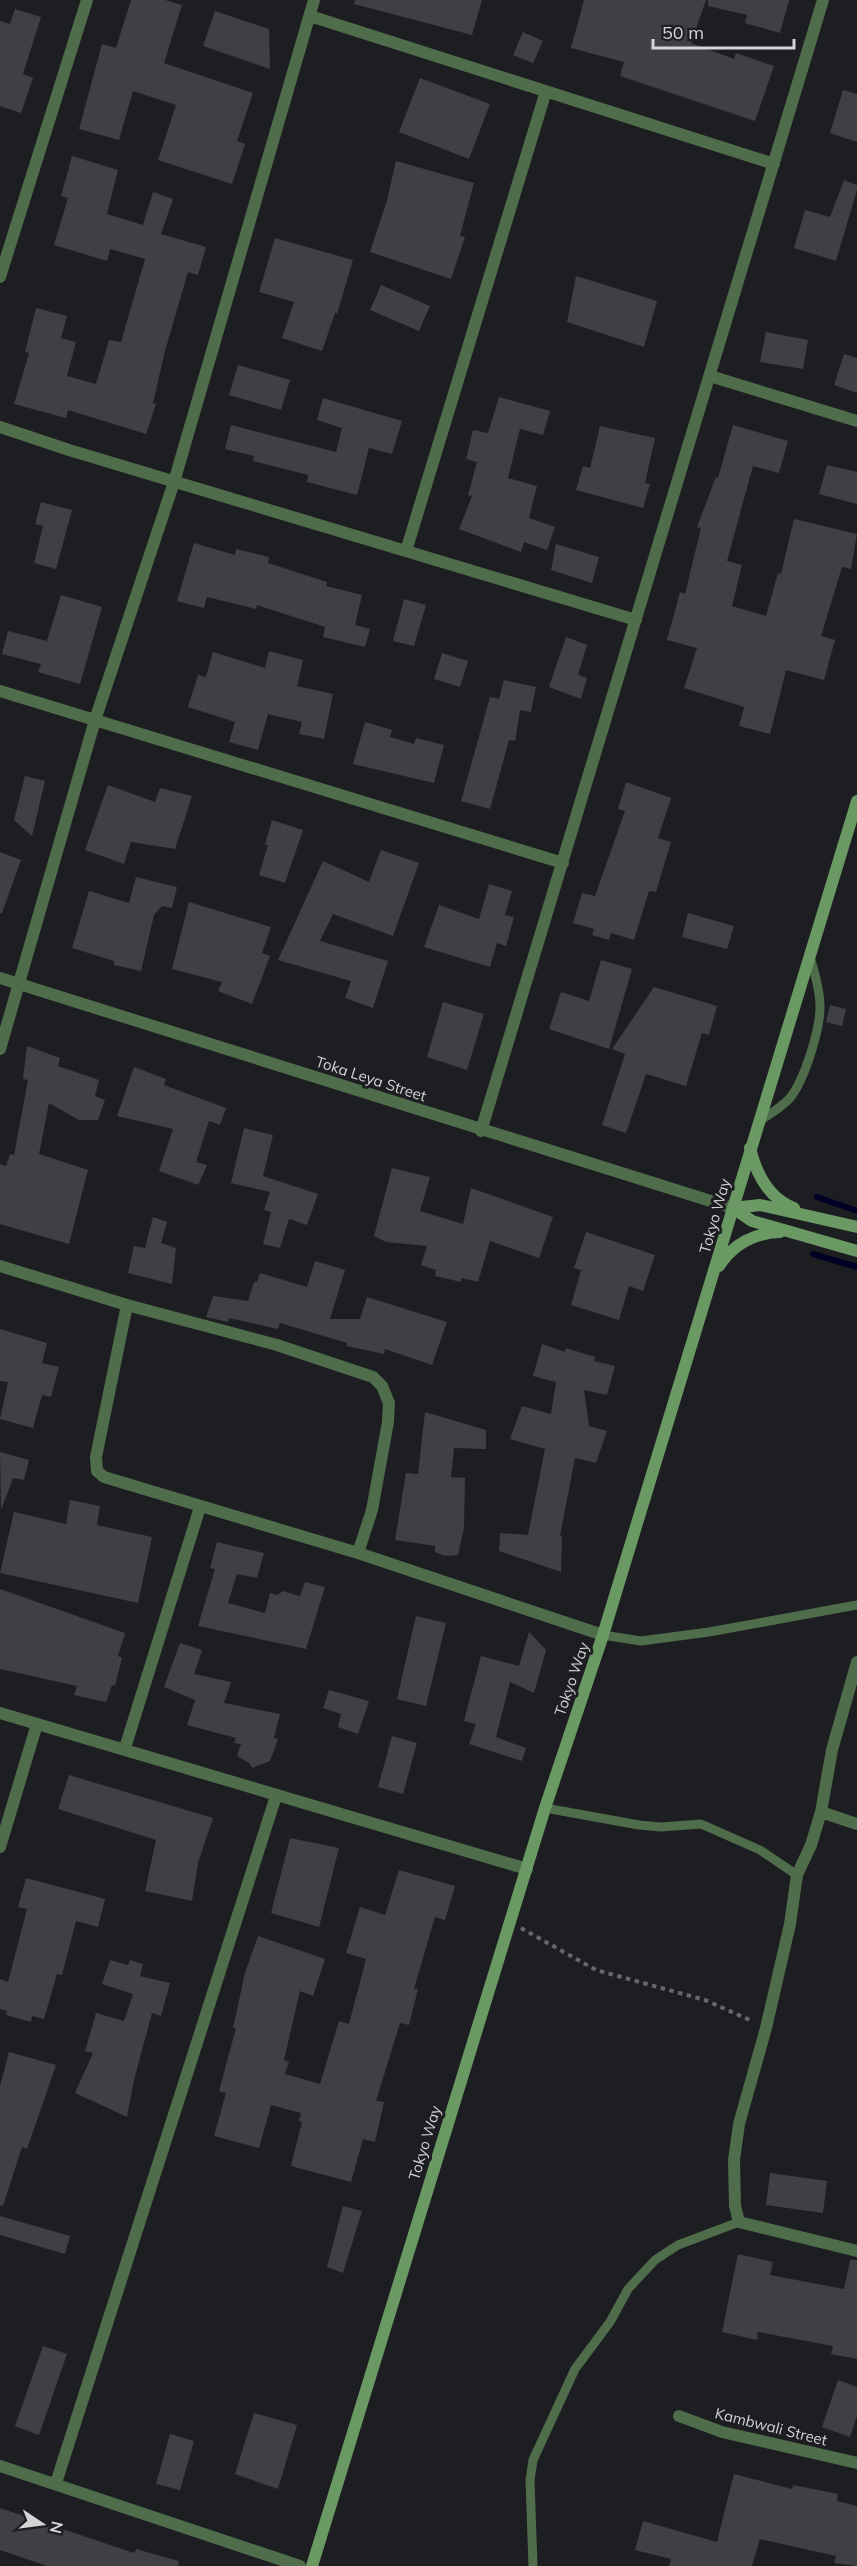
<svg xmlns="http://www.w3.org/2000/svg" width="857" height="2566" viewBox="0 0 857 2566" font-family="Mulish,sans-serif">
	<rect width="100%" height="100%" fill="#1d1e21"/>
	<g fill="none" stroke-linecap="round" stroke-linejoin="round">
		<path stroke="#030025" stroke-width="6" d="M 817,1197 L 857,1211
			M 813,1254 L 857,1267"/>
	</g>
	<path fill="#3f4043" d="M 131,0 L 165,0 L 182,5 L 164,63 L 253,93 L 237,141 L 245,144 L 232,184 L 158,160 L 176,105 L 133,91 L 119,140 L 79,129 L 102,44 L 116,48 Z
		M 355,0 L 482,0 L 472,35 L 354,4 Z
		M 584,0 L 706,0 L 691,43 L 734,59 L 736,53 L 774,66 L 755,121 L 620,76 L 624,62 L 571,48 Z
		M 708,0 L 789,0 L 780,33 L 745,23 L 747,15 L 708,6 Z
		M 15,9 L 41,17 L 23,74 L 33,78 L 21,113 L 0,106 L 0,21 L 10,24 Z
		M 215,11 L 269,29 L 270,69 L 203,46 Z
		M 523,32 L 543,41 L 533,63 L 513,55 Z
		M 420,78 L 490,104 L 469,159 L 399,132 Z
		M 843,90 L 857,94 L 857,142 L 830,133 Z
		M 72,156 L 118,170 L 107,214 L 143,225 L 153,192 L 173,199 L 161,234 L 206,247 L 198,275 L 188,272 L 165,351 L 153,403 L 156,404 L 146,434 L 68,410 L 66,418 L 14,404 L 29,353 L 25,352 L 36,308 L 67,316 L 61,338 L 76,342 L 67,376 L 96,384 L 109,340 L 121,342 L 145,259 L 110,249 L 107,261 L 54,245 L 68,198 L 61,196 Z
		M 396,161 L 474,183 L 460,236 L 465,237 L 451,279 L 370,252 L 387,200 Z
		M 844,180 L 857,185 L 857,190 L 836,261 L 794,248 L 805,210 L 830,217 Z
		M 275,238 L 353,260 L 337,314 L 335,313 L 322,351 L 282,338 L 294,302 L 259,292 Z
		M 576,276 L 657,301 L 644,347 L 567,322 Z
		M 381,285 L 430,306 L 419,331 L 370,310 Z
		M 766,332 L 808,340 L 803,369 L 760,362 Z
		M 844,354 L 857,358 L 857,393 L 834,385 Z
		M 238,365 L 290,380 L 281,410 L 229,395 Z
		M 499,397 L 550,411 L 543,435 L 520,429 L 508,478 L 537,486 L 529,518 L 555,527 L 547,550 L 524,542 L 521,552 L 459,529 L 472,496 L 468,495 L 477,462 L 466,459 L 473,430 L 488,433 Z
		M 323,398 L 402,421 L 392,454 L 369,448 L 357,495 L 307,482 L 308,475 L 253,461 L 254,456 L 225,449 L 231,425 L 336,452 L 342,428 L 317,420 Z
		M 733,425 L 788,441 L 779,473 L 753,466 L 727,561 L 742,565 L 732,606 L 766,616 L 778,573 L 781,574 L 794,519 L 857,534 L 851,569 L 842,567 L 821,636 L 835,640 L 824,680 L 786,670 L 770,734 L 739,726 L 744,707 L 684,688 L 697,648 L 667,640 L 680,592 L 685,594 L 701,528 L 697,527 L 716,477 L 718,478 Z
		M 600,426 L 655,438 L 645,483 L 650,484 L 643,508 L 576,490 L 583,466 L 590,468 Z
		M 827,465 L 857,472 L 857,504 L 819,494 Z
		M 41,502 L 72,510 L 56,569 L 34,563 L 43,526 L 35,524 Z
		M 194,543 L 235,555 L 236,549 L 269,557 L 268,563 L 327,582 L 326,586 L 362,595 L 355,625 L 370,629 L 365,647 L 323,637 L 325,627 L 257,605 L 256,609 L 207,597 L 204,608 L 177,601 Z
		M 556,544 L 599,557 L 592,583 L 551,570 Z
		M 61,595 L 102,607 L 80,684 L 38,672 L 41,664 L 2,654 L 8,631 L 47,641 Z
		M 404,599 L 426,605 L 414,646 L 393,641 Z
		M 566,637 L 587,645 L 578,675 L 587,678 L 581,699 L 549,687 Z
		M 269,651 L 303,660 L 297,686 L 333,694 L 324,739 L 299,734 L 302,722 L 268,714 L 258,750 L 229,742 L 235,722 L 188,707 L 198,675 L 206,677 L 213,652 L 265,668 Z
		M 442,653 L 468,661 L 460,687 L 434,679 Z
		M 504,680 L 536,687 L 531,712 L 520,710 L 515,741 L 509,740 L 490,809 L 461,801 L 490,697 L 499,699 Z
		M 365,722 L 392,730 L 390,737 L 414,744 L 416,738 L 444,745 L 434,783 L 353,764 Z
		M 25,776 L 45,781 L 32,836 L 14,820 Z
		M 626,782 L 671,798 L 658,838 L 671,842 L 656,892 L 649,891 L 634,940 L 611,933 L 609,940 L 592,935 L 594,929 L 573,923 L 582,893 L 595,896 L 625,811 L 618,809 Z
		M 108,785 L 155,802 L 160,788 L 192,796 L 175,849 L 131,842 L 124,864 L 85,850 Z
		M 272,820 L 303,830 L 285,883 L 259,875 L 268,845 L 265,845 Z
		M 381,850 L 419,863 L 393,936 L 333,914 L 320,941 L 388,961 L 373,1008 L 345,998 L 351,981 L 278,960 L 323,861 L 369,882 Z
		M 0,852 L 21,860 L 2,913 L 0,913 Z
		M 136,877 L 177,887 L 172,908 L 162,906 L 154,915 L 141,971 L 114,965 L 114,961 L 72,948 L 89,891 L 129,903 Z
		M 489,884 L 512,891 L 505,915 L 514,917 L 506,946 L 497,943 L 490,967 L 424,947 L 439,905 L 479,919 Z
		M 189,902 L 271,927 L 262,953 L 270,956 L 252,1004 L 218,991 L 222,982 L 172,969 Z
		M 688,913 L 734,926 L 727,949 L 682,937 Z
		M 601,960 L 632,969 L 609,1049 L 549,1029 L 561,992 L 589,1001 Z
		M 654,987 L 717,1006 L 709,1035 L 702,1033 L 686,1086 L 646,1074 L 626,1133 L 602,1125 L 625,1054 L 612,1049 Z
		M 443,1002 L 484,1014 L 467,1070 L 427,1057 Z
		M 830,1005 L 846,1009 L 842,1026 L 826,1022 Z
		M 27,1046 L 60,1058 L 58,1066 L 99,1080 L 95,1096 L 105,1100 L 98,1120 L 79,1120 L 49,1103 L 39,1154 L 88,1170 L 69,1244 L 0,1224 L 0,1164 L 6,1166 L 10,1154 L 14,1155 L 28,1080 L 23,1079 Z
		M 134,1067 L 166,1079 L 164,1085 L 226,1108 L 220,1125 L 209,1121 L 196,1162 L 207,1165 L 198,1185 L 159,1171 L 173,1129 L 117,1116 Z
		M 244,1128 L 273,1135 L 263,1176 L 318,1194 L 307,1225 L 289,1219 L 280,1248 L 263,1244 L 271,1212 L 264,1210 L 270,1192 L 231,1183 Z
		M 392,1168 L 430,1177 L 420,1211 L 463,1224 L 471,1188 L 553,1217 L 539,1258 L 490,1241 L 478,1282 L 461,1278 L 461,1282 L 435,1276 L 436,1270 L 421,1265 L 427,1246 L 386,1242 L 374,1236 Z
		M 153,1217 L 167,1222 L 161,1243 L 176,1248 L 172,1284 L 128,1273 L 134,1246 L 145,1248 Z
		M 586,1232 L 655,1255 L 643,1291 L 629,1286 L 619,1320 L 571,1305 L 581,1270 L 574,1268 Z
		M 315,1261 L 345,1270 L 330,1319 L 360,1319 L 367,1297 L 447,1322 L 432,1365 L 385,1349 L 384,1354 L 347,1346 L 347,1343 L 280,1323 L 278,1329 L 229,1318 L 228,1322 L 206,1317 L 213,1296 L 248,1301 L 254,1282 L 257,1282 L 260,1273 L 307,1287 Z
		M 0,1329 L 47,1343 L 42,1363 L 59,1367 L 51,1397 L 42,1395 L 33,1428 L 0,1419 L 8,1382 L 0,1381 Z
		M 542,1344 L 565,1352 L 566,1348 L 595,1357 L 594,1361 L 615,1366 L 607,1395 L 584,1390 L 589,1426 L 607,1431 L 596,1463 L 575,1458 L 560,1536 L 562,1536 L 561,1572 L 499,1551 L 500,1533 L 528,1535 L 545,1449 L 510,1439 L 522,1406 L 551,1414 L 556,1382 L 533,1376 Z
		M 425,1412 L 486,1430 L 486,1449 L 454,1448 L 451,1477 L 465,1478 L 464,1528 L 458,1555 L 445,1556 L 435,1552 L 435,1546 L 395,1540 L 406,1473 L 418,1474 Z
		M 0,1452 L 29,1460 L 24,1480 L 13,1478 L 1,1510 Z
		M 70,1500 L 100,1506 L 97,1525 L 152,1537 L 138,1603 L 0,1573 L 14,1512 L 66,1524 Z
		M 217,1542 L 264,1553 L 257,1578 L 237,1574 L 228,1603 L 265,1613 L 270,1593 L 277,1595 L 283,1591 L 300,1596 L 305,1582 L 325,1587 L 306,1649 L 198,1626 L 215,1569 L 210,1568 Z
		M 0,1589 L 125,1633 L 118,1656 L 122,1658 L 115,1686 L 112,1685 L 106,1702 L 74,1695 L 77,1686 L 0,1669 Z
		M 416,1616 L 446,1623 L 426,1706 L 397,1699 Z
		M 529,1632 L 546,1650 L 534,1693 L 510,1682 L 496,1737 L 526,1748 L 522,1761 L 469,1744 L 476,1724 L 464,1721 L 481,1656 L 519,1666 Z
		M 180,1643 L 202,1650 L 194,1674 L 231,1682 L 224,1703 L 280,1714 L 274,1738 L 278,1739 L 270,1761 L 252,1768 L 249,1763 L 237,1756 L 241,1744 L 234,1743 L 236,1738 L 187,1725 L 195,1700 L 164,1687 Z
		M 329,1690 L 369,1701 L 358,1734 L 338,1727 L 341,1714 L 323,1708 Z
		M 392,1736 L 417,1743 L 403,1794 L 378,1787 Z
		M 69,1775 L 213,1818 L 198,1863 L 192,1901 L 145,1891 L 156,1840 L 58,1809 Z
		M 290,1838 L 339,1848 L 319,1927 L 271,1913 Z
		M 399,1870 L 455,1886 L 445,1920 L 435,1917 L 414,1989 L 418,1989 L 409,2025 L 400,2023 L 376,2101 L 384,2102 L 375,2142 L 363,2139 L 351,2182 L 291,2166 L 302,2122 L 299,2121 L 301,2113 L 271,2105 L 259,2148 L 214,2136 L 226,2093 L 219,2091 L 236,2028 L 233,2028 L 245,1973 L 258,1936 L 325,1959 L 313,1996 L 300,1991 L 284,2060 L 289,2062 L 285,2074 L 320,2084 L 339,2021 L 349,2024 L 366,1959 L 346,1953 L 360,1907 L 385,1915 Z
		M 26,1878 L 105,1899 L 98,1927 L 76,1921 L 62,1975 L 57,1974 L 44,2019 L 32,2016 L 31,2022 L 6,2015 L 7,2011 L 0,2009 L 0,1979 L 8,1982 L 27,1909 L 18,1907 Z
		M 110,1960 L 128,1965 L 130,1960 L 143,1964 L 140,1976 L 170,1983 L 161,2016 L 152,2013 L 134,2080 L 127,2117 L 75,2093 L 93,2053 L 85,2051 L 96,2013 L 124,2021 L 133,1994 L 102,1984 Z
		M 9,2052 L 56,2065 L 27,2149 L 22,2147 L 3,2206 L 0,2205 L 0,2086 Z
		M 770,2173 L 827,2181 L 823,2213 L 766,2205 Z
		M 343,2206 L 362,2211 L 343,2273 L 327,2267 Z
		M 0,2216 L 70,2236 L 65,2254 L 0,2235 Z
		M 738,2254 L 773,2262 L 770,2275 L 844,2289 L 850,2260 L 857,2260 L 857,2359 L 831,2354 L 833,2346 L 758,2332 L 757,2340 L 722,2332 Z
		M 43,2346 L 67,2354 L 39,2435 L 15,2426 Z
		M 838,2380 L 857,2387 L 857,2416 L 850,2437 L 822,2427 Z
		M 254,2413 L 297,2425 L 278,2489 L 235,2474 Z
		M 170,2434 L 194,2441 L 180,2490 L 156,2484 Z
		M 734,2474 L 792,2489 L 793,2485 L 838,2494 L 837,2501 L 857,2506 L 857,2566 L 834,2563 L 836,2556 L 760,2539 L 752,2566 L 669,2566 L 671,2559 L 635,2550 L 643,2521 L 717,2542 Z
		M 0,2508 L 134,2553 L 136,2549 L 179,2561 L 178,2566 L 47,2566 L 0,2550 Z"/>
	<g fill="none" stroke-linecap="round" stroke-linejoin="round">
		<path stroke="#67686a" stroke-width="4" stroke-dasharray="4.5 4.5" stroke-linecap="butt" d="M 521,1928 L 596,1970 L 705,2000 L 752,2021"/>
		<path stroke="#4f6c4b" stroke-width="9" d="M 759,1121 C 769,1115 780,1108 789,1099 C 804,1082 820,1030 820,1007 C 820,990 815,973 810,957
			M 603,1635 L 641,1641 L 709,1632 L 857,1605
			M 545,1808 L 639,1825 L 661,1827 L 701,1824 L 760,1850 L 797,1875
			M 533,2566 L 530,2480 L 533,2460 L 575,2369 L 610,2322 L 628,2289 L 655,2260 L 678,2245 L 739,2222"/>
		<path stroke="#4f6c4b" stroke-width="12" d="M 310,16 L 774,164
			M 0,277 L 87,0
			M 710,376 L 857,421
			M 0,427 L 69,450 L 636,620
			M 406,551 L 546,91
			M 0,691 L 563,863
			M 0,978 L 733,1208
			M 0,1049 L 95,720 L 174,482 L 314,0
			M 481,1131 L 823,0
			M 0,1266 L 127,1305 L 277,1345 L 373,1377 L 382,1386 L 389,1403 L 388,1422 L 372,1510 L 358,1553
			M 127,1305 L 96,1457 L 97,1471 L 104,1477 L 358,1553 L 603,1635
			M 857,1662 L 832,1750 L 821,1812 L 811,1845 L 797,1875 L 790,1924 L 766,2028 L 739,2124 L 734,2160 L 735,2206 L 739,2222 L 857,2251
			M 0,1713 L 527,1869
			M 125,1748 L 200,1507
			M 821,1812 L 857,1824
			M 0,1847 L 37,1724
			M 679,2416 L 722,2432 L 857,2463
			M 0,2466 L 300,2566
			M 56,2483 L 276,1796"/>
		<path stroke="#6a9963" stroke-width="12" d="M 750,1148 C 756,1173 768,1198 794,1208
			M 733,1208 L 752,1221 L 857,1251
			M 733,1208 L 760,1205 L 857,1227
			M 719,1266 C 733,1244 755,1233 780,1232
			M 312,2566 L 545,1808 L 603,1635 L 857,801"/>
	</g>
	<g text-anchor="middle" stroke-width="6" stroke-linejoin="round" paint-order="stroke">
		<g font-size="15" fill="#d4d4d6" stroke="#1d1e21">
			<text transform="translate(371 1079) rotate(18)" y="5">Toka Leya Street</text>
			<text transform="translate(715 1216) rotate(-74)" y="5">Tokyo Way</text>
			<text transform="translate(572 1679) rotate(-71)" y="5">Tokyo Way</text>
			<text transform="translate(425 2143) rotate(-73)" y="5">Tokyo Way</text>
			<text transform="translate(771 2427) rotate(14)" y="5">Kambwali Street</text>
		</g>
	</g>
	<g transform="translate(42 2524) rotate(103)" stroke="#1d1e21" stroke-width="4.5" paint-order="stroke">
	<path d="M0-4.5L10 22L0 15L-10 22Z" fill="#d4d4d6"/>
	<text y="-9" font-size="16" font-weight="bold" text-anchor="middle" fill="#d4d4d6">N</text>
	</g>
	<path d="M653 39v9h141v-9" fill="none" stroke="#d4d4d6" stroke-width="3"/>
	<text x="662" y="39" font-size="18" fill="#d4d4d6" stroke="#1d1e21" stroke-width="4.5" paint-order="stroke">50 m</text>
</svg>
